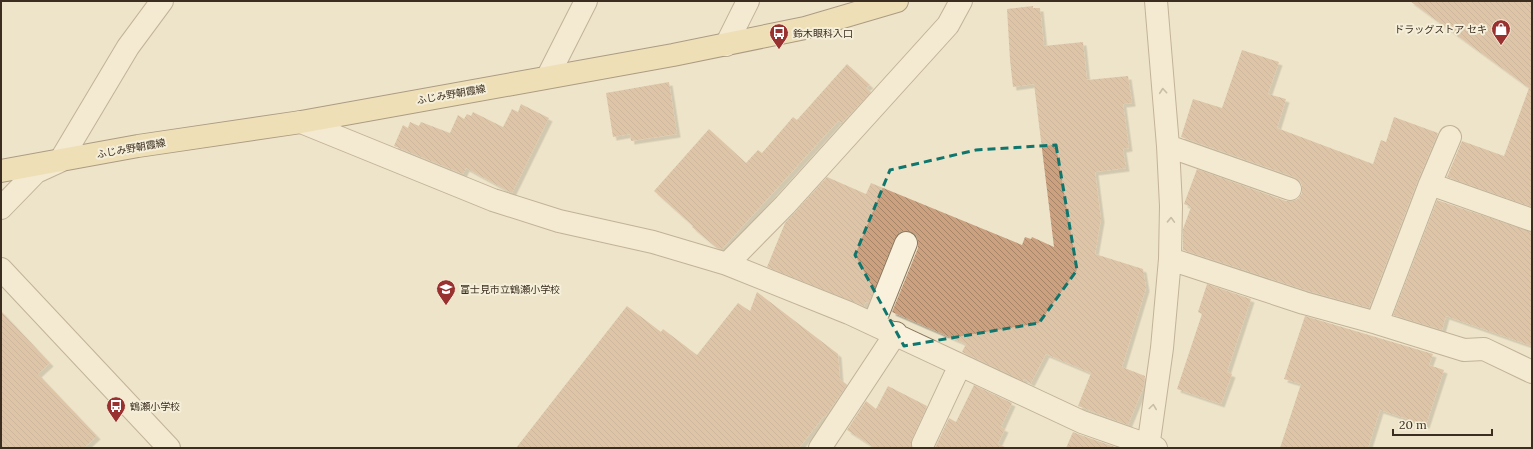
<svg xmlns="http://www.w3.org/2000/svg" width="1533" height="449" viewBox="0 0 1533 449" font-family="Lora,'Noto Sans JP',serif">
	<defs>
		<pattern id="building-back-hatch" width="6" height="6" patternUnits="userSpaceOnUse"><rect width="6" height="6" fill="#cba180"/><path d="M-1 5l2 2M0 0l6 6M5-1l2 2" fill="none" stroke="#a68468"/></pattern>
		<filter id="shadow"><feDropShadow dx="3.5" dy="3.5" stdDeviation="0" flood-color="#0004"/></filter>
	</defs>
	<rect width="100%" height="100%" fill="#eee4c9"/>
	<path fill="url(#building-back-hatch)" filter="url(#shadow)" d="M 1410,1 L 1532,1 L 1532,207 L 1447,177 L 1462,141 L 1504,156 L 1529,88 Z
		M 1033,6 L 1033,8 L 1040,8 L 1044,46 L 1083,42 L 1087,80 L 1128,76 L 1132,103 L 1123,104 L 1129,148 L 1123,149 L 1126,168 L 1095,172 L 1101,219 L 1095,254 L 1143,269 L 1146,288 L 1122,367 L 1145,376 L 1144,386 L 1128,425 L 1078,406 L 1091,373 L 1046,354 L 1031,383 L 1024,379 L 1023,381 L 962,352 L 966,344 L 892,312 L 918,248 L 918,241 L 916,235 L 911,232 L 904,231 L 898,233 L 895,238 L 869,303 L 866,302 L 864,306 L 767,267 L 785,223 L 827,177 L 866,194 L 871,183 L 1022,245 L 1025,237 L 1031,239 L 1032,237 L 1054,247 L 1034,84 L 1013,87 L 1010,60 L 1007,9 Z
		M 1242,50 L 1279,62 L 1268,94 L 1286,99 L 1277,128 L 1373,164 L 1381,140 L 1386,142 L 1394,117 L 1438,133 L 1418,180 L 1369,308 L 1308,291 L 1183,250 L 1183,229 L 1191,207 L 1184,204 L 1197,169 L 1286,201 L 1292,201 L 1298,199 L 1302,193 L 1302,186 L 1300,181 L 1294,177 L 1181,137 L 1193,99 L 1222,108 Z
		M 847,64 L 870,85 L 866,88 L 871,92 L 842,123 L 838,121 L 722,249 L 717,248 L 692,227 L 693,226 L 654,191 L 709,129 L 746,163 L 758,150 L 762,153 L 793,117 L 797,120 Z
		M 669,82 L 677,134 L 631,141 L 630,134 L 613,137 L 606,93 Z
		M 521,104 L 549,118 L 512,193 L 466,168 L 463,174 L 394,146 L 403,125 L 408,128 L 410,122 L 419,126 L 421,122 L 450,133 L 458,115 L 464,119 L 467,114 L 471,116 L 473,112 L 503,127 L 512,109 L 518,112 Z
		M 1437,200 L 1532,232 L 1532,346 L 1446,316 L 1442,330 L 1393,315 Z
		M 1207,284 L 1251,299 L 1227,372 L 1232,374 L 1221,404 L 1177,389 L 1202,314 L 1198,312 Z
		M 757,292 L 838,354 L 840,379 L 847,385 L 825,417 L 824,416 L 799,448 L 516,448 L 627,306 L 661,332 L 663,329 L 697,355 L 738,303 L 750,311 Z
		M 1,311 L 50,363 L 38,374 L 97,436 L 84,448 L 1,448 Z
		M 1305,316 L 1433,354 L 1429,365 L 1444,370 L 1426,425 L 1380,410 L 1368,448 L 1280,448 L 1301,384 L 1284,379 Z
		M 974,385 L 1012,403 L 1001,427 L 1005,429 L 998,444 L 1007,448 L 935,448 L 949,418 L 956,422 Z
		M 888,386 L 927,406 L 912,439 L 912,448 L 875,448 L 847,430 L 866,401 L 876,409 Z
		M 1073,432 L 1078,434 L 1118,448 L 1066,448 Z"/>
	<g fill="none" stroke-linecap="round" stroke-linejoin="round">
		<defs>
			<path id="minor" d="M 726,45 L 748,1
				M 548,76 L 586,1
				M 301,122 L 493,200 L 559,221 L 653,242 L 727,264 L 849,313 L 1082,422 L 1156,448
				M 1168,146 L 1290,189
				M 1430,184 L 1450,137
				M 1,208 L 36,172 L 60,161 L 128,47 L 162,1
				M 1170,259 L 1304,303 L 1377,323 L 1430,184 L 1532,220
				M 727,264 L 785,205 L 948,25 L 961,1
				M 1,269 L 169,448
				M 874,323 L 906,243
				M 1377,323 L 1464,350 L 1484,349 L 1532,372
				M 923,444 L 960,365
				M 820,448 L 896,333
				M 1148,448 L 1162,348 L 1170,259 L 1171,206 L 1168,146 L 1156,1"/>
			<path id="major" d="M 1,171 L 138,146 L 301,122 L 673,55 L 805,28 L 897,1"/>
		</defs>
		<use href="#minor" stroke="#8a775e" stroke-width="24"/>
		<use href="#major" stroke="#584531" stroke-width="24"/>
		<use href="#minor" stroke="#f9f1dc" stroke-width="22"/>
		<use href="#major" stroke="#efdaa2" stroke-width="22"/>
	</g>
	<defs><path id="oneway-chevron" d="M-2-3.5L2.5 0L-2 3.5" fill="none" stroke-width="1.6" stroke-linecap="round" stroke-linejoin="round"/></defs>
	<g stroke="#9a907e">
		<use href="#oneway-chevron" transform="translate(1163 91) rotate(-95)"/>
		<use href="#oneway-chevron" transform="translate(1171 220) rotate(-88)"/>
		<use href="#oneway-chevron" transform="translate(1153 407) rotate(-82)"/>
	</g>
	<path d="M0 0H1533V449H0ZM 1056,145 L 1077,270 L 1039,323 L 904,346 L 855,255 L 890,170 L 976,150 Z" fill="#eee4c9" fill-opacity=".55" fill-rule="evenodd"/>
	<path fill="none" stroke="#0f766e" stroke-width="3" stroke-dasharray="8 5" stroke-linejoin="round" d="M 1056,145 L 1077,270 L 1039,323 L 904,346 L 855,255 L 890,170 L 976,150 Z"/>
	<defs>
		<symbol id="shop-pin" viewBox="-11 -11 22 30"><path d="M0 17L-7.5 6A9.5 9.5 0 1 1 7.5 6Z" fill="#98312f" stroke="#f5eed8"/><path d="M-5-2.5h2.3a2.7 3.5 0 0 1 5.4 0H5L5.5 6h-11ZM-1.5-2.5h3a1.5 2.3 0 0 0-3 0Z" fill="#fff"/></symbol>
		<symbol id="bus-pin" viewBox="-11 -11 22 30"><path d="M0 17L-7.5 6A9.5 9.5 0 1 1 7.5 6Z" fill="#98312f" stroke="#f5eed8"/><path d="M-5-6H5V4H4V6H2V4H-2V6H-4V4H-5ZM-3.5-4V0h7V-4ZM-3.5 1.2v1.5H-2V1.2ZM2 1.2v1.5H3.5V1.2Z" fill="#fff"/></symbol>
		<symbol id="school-pin" viewBox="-11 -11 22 30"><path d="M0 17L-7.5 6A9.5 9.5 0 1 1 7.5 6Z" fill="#98312f" stroke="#f5eed8"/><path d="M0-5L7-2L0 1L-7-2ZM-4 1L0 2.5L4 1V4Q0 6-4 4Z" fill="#fff"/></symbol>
	</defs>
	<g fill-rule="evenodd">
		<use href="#shop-pin" x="1490" y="18" width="22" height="30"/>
		<use href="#bus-pin" x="768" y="22" width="22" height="30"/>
		<use href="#school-pin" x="435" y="278" width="22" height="30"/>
		<use href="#bus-pin" x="105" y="395" width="22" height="30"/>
	</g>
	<g text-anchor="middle" stroke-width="4" stroke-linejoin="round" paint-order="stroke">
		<g font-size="10" fill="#3b2e21" stroke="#f5eed8" text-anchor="start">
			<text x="1487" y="33" text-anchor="end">ドラッグストア セキ</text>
			<text x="793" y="37">鈴木眼科入口</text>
			<text x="460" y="293">富士見市立鶴瀬小学校</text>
			<text x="130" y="410">鶴瀬小学校</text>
		</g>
		<g font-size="10" fill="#3b2e21" stroke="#f5eed8">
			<text transform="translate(451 94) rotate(-10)" y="4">ふじみ野朝霞線</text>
			<text transform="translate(131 148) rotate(-10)" y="4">ふじみ野朝霞線</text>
		</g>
	</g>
	<rect width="1533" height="449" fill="none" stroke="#3b2e21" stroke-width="4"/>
	<path d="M1393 429v6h99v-6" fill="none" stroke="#3b2e21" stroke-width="2"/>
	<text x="1399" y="429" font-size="12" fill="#3b2e21" stroke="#f5eed8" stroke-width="3" paint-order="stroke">20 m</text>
</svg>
